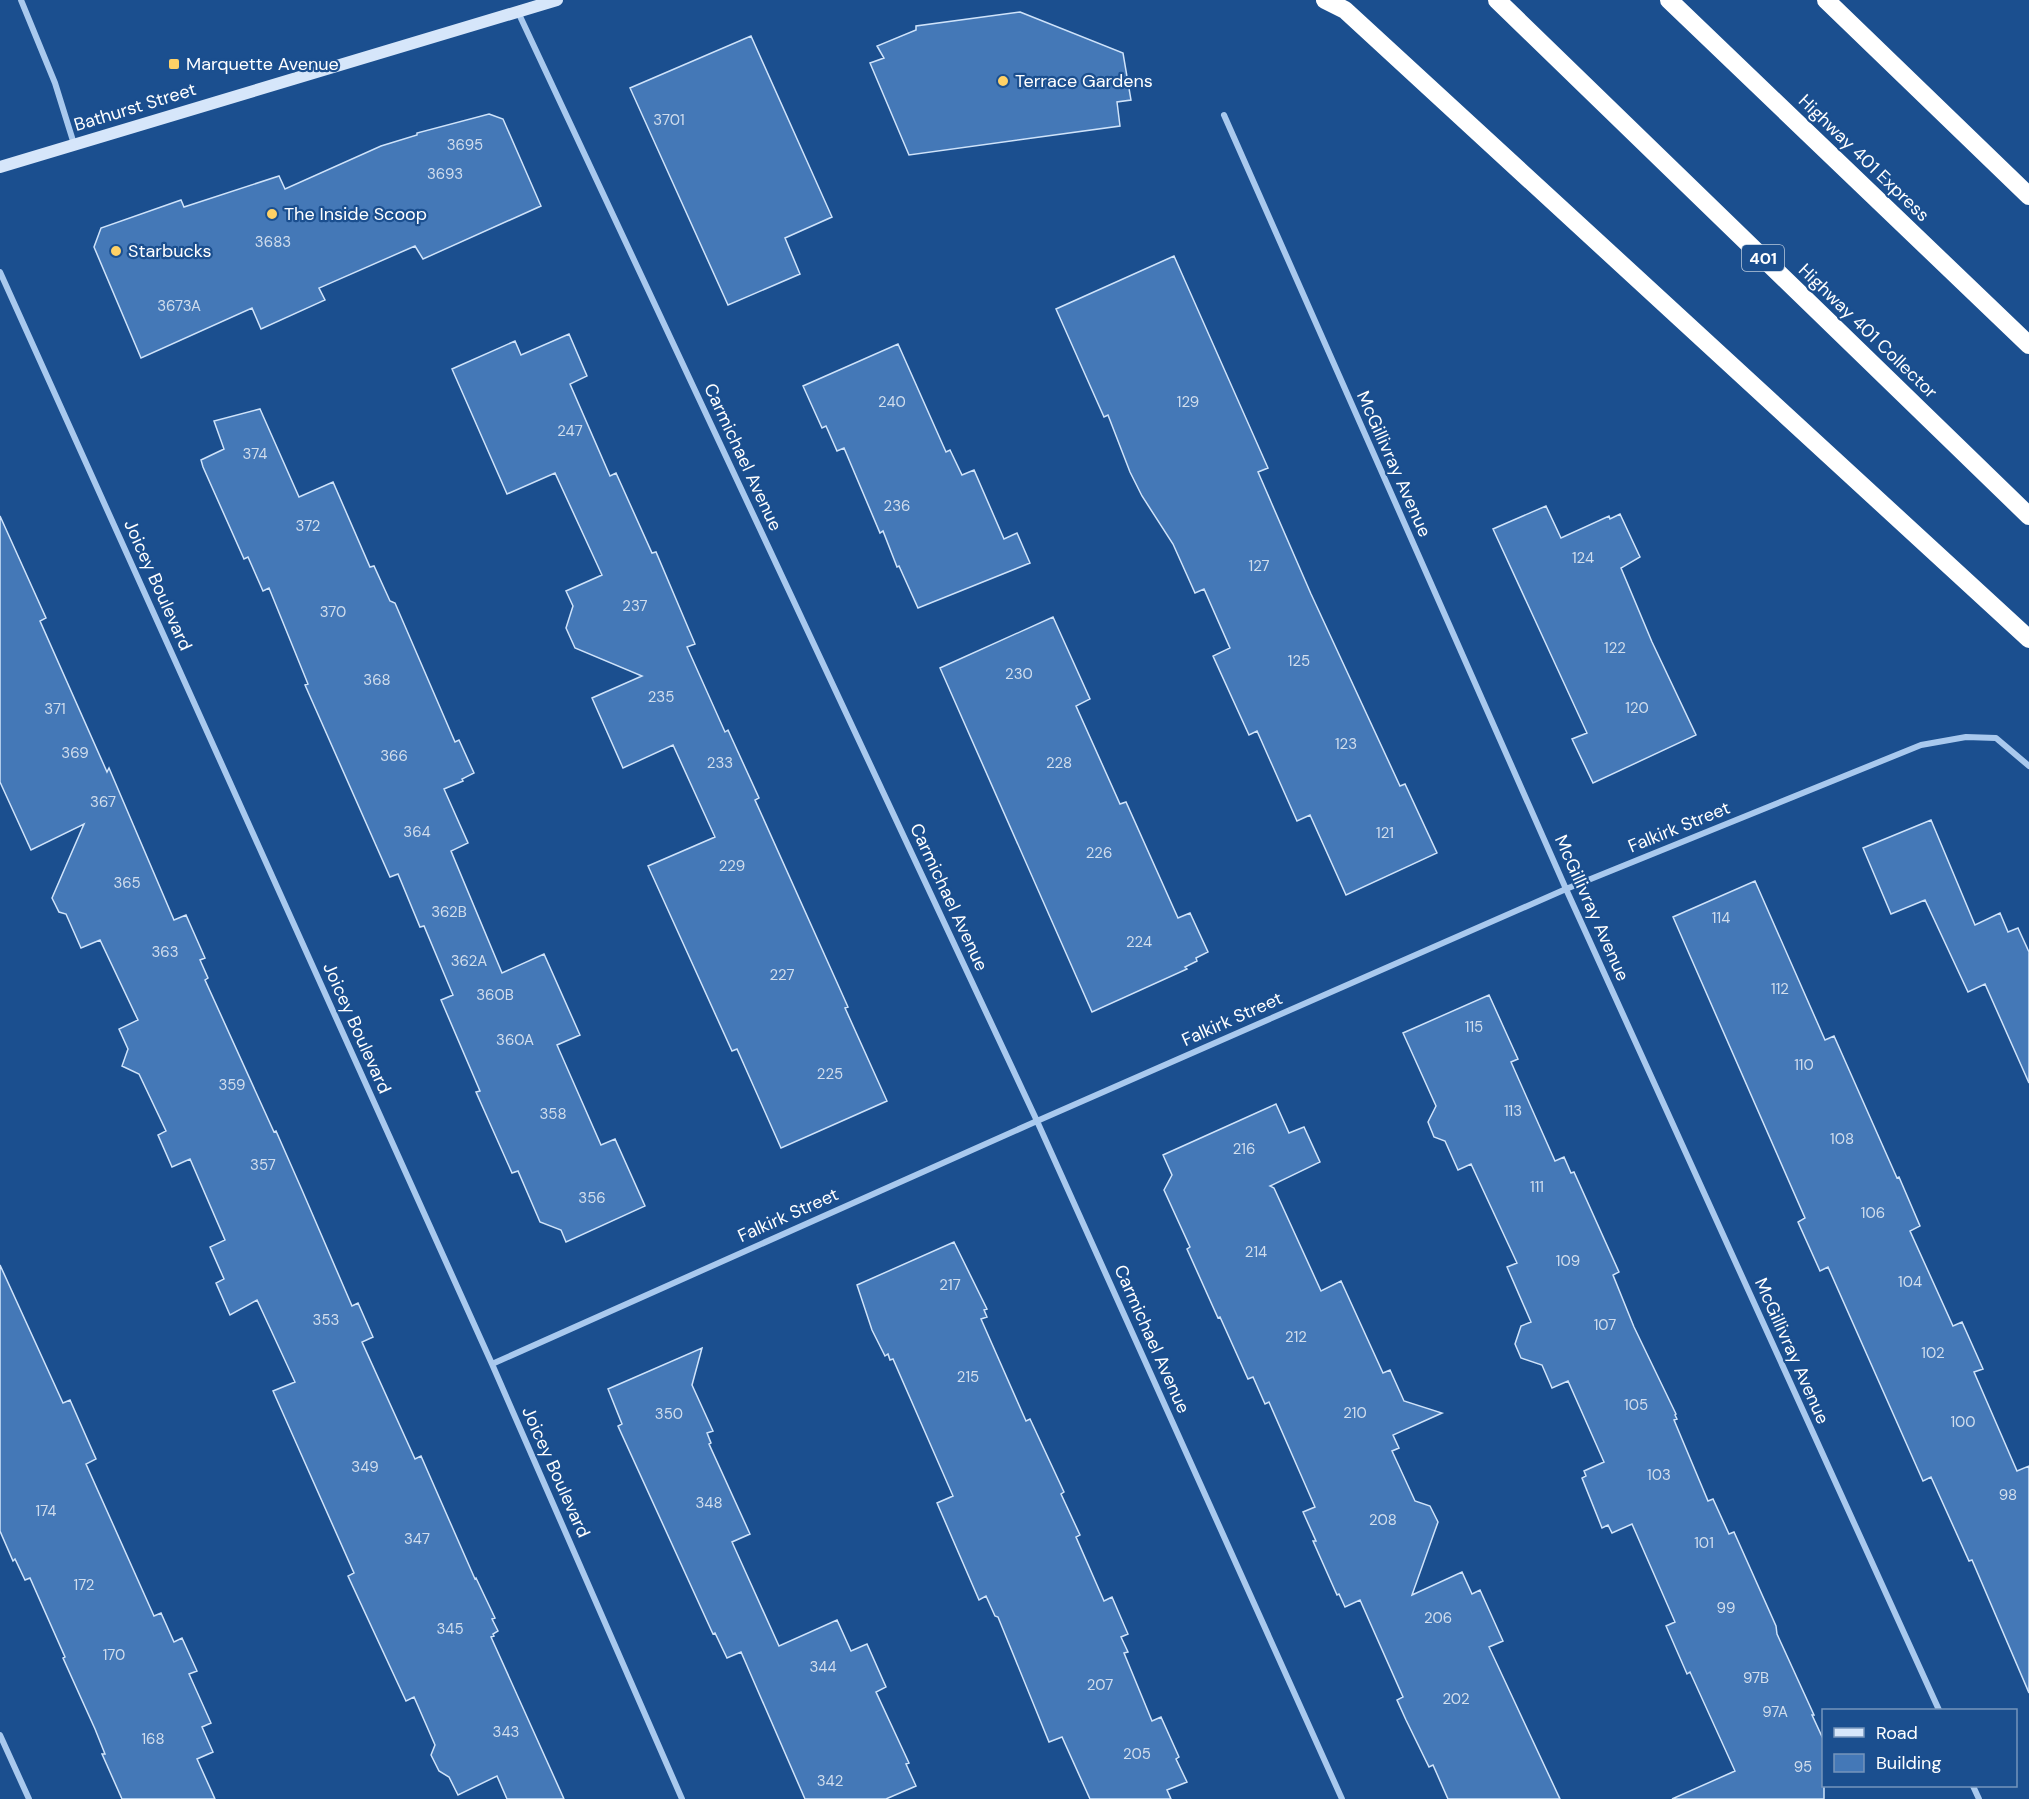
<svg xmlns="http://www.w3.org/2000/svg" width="2029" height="1799" viewBox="0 0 2029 1799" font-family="'DM Sans',sans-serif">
	<rect width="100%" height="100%" fill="#1b4f8f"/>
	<path fill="#4478b7" stroke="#cfe3fa" stroke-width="1.5" d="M 1020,12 L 1123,53 L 1131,100 L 1117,102 L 1120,126 L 909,155 L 870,63 L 884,58 L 877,46 L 916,30 L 916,26 Z
		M 751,36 L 832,217 L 785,238 L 800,274 L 728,305 L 630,88 Z
		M 489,114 L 503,119 L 541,206 L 423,259 L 415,246 L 319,288 L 325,300 L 261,329 L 252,308 L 141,358 L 94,247 L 101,228 L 181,200 L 184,207 L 279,176 L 285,189 L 381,146 L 417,135 L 417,133 Z
		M 1174,256 L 1268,468 L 1258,472 L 1311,594 L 1400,786 L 1405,784 L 1437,853 L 1346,895 L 1310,815 L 1297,821 L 1257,731 L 1249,735 L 1213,656 L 1230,648 L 1204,589 L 1195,593 L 1173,544 L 1142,496 L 1130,472 L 1108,415 L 1104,417 L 1056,309 Z
		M 569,334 L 587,376 L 570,384 L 610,476 L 616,473 L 652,553 L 656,552 L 695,644 L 687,647 L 725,732 L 728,730 L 759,798 L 755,800 L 848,1007 L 845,1008 L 887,1101 L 781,1148 L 737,1049 L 732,1051 L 648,866 L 715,837 L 673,745 L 623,768 L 592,698 L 642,676 L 575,648 L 566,628 L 573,606 L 566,591 L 602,575 L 555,473 L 507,494 L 452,369 L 515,341 L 521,355 Z
		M 898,344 L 946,452 L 950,450 L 962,475 L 974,470 L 1004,539 L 1017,533 L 1030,563 L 918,608 L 899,566 L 897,567 L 883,531 L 880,533 L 844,448 L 837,451 L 826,426 L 822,428 L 803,386 Z
		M 260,409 L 299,497 L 333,482 L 370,567 L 374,566 L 390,601 L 395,603 L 455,742 L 459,740 L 474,773 L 462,779 L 463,781 L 444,789 L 468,843 L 451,851 L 502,973 L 544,954 L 580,1035 L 557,1045 L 601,1145 L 615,1139 L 645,1206 L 566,1242 L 561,1230 L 540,1222 L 518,1171 L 512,1173 L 476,1092 L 480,1091 L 441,1000 L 453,995 L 424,926 L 420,927 L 398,874 L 390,877 L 305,685 L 308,684 L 269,588 L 263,591 L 248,557 L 244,559 L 203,467 L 201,460 L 224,449 L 214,421 Z
		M 1546,506 L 1561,538 L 1609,516 L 1610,519 L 1620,514 L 1640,557 L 1621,568 L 1652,642 L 1696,735 L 1593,783 L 1572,739 L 1587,733 L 1493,529 Z
		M 0,516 L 46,618 L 40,621 L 107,772 L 109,768 L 174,920 L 186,915 L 205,958 L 200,960 L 208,978 L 205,980 L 274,1132 L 276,1131 L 302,1190 L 352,1306 L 358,1303 L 373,1337 L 362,1342 L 415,1459 L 421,1456 L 475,1579 L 476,1578 L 495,1618 L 492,1619 L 498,1631 L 493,1634 L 494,1636 L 491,1637 L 564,1799 L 507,1799 L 497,1776 L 458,1795 L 449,1777 L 439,1771 L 431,1755 L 435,1745 L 414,1697 L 406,1701 L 348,1576 L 354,1573 L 273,1391 L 295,1382 L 257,1300 L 230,1315 L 216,1283 L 224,1279 L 210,1247 L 225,1240 L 190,1159 L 172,1167 L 158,1135 L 166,1131 L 139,1074 L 122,1066 L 128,1049 L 119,1029 L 138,1020 L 100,940 L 81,948 L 66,914 L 59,912 L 52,898 L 84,824 L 31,850 L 0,782 Z
		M 1053,617 L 1090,699 L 1076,706 L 1120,804 L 1126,802 L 1178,918 L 1190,913 L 1208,952 L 1196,958 L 1197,961 L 1185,967 L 1187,969 L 1092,1012 L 940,668 Z
		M 1931,820 L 1975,925 L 2000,913 L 2008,932 L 2018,928 L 2029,952 L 2029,1083 L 1985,984 L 1968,992 L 1925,900 L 1891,914 L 1863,848 Z
		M 1755,881 L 1825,1040 L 1834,1036 L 1897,1178 L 1899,1177 L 1920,1226 L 1910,1231 L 1953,1326 L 1962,1322 L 1983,1369 L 1974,1372 L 2017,1471 L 2029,1466 L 2029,1693 L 1972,1560 L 1969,1561 L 1931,1477 L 1923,1481 L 1828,1267 L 1820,1271 L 1798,1222 L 1805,1218 L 1673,917 Z
		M 1489,995 L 1518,1059 L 1511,1062 L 1555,1161 L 1564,1157 L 1571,1173 L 1574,1172 L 1619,1272 L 1613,1275 L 1634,1327 L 1676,1414 L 1675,1415 L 1677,1419 L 1674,1420 L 1708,1501 L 1713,1499 L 1729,1534 L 1734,1532 L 1776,1626 L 1777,1634 L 1814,1715 L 1812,1715 L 1824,1741 L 1824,1799 L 1672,1799 L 1735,1771 L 1690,1672 L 1687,1674 L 1666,1626 L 1675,1622 L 1632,1524 L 1612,1533 L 1608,1525 L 1602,1528 L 1582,1478 L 1586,1476 L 1584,1471 L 1604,1462 L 1568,1381 L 1552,1388 L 1542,1365 L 1521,1358 L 1515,1344 L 1521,1326 L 1531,1322 L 1507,1267 L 1517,1263 L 1471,1164 L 1458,1170 L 1445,1141 L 1434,1137 L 1428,1122 L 1436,1106 L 1403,1033 Z
		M 1276,1104 L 1289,1133 L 1304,1127 L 1320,1162 L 1270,1186 L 1274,1188 L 1321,1291 L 1341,1281 L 1383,1373 L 1390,1370 L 1404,1401 L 1442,1413 L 1393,1435 L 1399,1448 L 1392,1451 L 1415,1501 L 1430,1506 L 1438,1522 L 1412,1595 L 1462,1572 L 1472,1594 L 1480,1590 L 1503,1641 L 1489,1647 L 1560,1799 L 1448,1799 L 1433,1765 L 1429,1767 L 1406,1720 L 1397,1700 L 1403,1697 L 1360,1600 L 1345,1607 L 1339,1594 L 1337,1595 L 1313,1541 L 1316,1541 L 1303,1512 L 1315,1507 L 1269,1402 L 1265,1404 L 1253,1377 L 1248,1379 L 1220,1317 L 1218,1318 L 1187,1249 L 1190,1247 L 1164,1190 L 1172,1175 L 1163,1155 Z
		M 954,1242 L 987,1309 L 984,1310 L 987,1317 L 981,1319 L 1026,1421 L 1030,1419 L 1064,1492 L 1061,1494 L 1080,1535 L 1076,1537 L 1104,1601 L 1112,1597 L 1128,1634 L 1121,1637 L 1128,1652 L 1124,1653 L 1152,1721 L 1161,1717 L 1179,1757 L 1176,1759 L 1187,1782 L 1167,1790 L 1171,1799 L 1090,1799 L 1062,1737 L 1049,1742 L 998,1617 L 995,1616 L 986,1596 L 979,1600 L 937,1503 L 953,1496 L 893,1359 L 890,1360 L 888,1354 L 885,1356 L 872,1330 L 857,1285 Z
		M 0,1265 L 63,1403 L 70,1400 L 96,1459 L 86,1464 L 154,1616 L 161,1613 L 174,1642 L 182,1638 L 197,1671 L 189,1674 L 211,1723 L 202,1727 L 213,1752 L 197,1759 L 215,1799 L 122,1799 L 102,1754 L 105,1754 L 95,1729 L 63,1658 L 65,1657 L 30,1578 L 25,1580 L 15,1559 L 13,1561 L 0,1531 Z
		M 702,1348 L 692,1385 L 713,1431 L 707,1433 L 711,1443 L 709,1444 L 750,1534 L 732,1542 L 779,1646 L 837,1620 L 851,1651 L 867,1644 L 886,1687 L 876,1692 L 909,1763 L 906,1764 L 916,1786 L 886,1799 L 805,1799 L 741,1652 L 727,1658 L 715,1633 L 713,1634 L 618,1426 L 622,1424 L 608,1389 Z"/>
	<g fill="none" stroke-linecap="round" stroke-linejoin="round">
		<path stroke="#a9c9ee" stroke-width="6" d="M 21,0 L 55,83 L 74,144
			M 518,12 L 1037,1121 L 1342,1799
			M 1224,115 L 1566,889 L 1939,1710
			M 0,272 L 492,1364 L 682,1799
			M 492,1364 L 1037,1121 L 1566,889 L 1921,745 L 1966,737 L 1996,738 L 2029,766
			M 0,1735 L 29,1799
			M 1973,1786 L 1979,1799"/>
		<path stroke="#d6e6fa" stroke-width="12" d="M 0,167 L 557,0"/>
		<path stroke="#fff" stroke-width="18" d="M 1325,0 L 1345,10 L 2029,639
			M 1497,0 L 2029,516
			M 1669,0 L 2029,345
			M 1826,0 L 2029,196"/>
	</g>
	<g fill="#ffd166" stroke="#1b4f8f" stroke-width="2">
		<rect x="168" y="58" width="12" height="12" rx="3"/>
		<circle cx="1003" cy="81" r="6"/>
		<circle cx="272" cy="214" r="6"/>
		<circle cx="116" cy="251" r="6"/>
	</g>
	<g text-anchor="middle" stroke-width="4.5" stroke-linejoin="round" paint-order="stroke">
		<g font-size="15" fill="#d0dded">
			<text x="669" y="125">3701</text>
			<text x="465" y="150">3695</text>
			<text x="445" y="179">3693</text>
			<text x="273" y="247">3683</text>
			<text x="179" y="311">3673A</text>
			<text x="892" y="407">240</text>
			<text x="1188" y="407">129</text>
			<text x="570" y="436">247</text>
			<text x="255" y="459">374</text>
			<text x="897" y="511">236</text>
			<text x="308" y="531">372</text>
			<text x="1583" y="563">124</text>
			<text x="1259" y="571">127</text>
			<text x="635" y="611">237</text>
			<text x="333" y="617">370</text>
			<text x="1615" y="653">122</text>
			<text x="1299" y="666">125</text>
			<text x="1019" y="679">230</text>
			<text x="377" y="685">368</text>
			<text x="661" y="702">235</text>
			<text x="1637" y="713">120</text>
			<text x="55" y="714">371</text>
			<text x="1346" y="749">123</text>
			<text x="75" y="758">369</text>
			<text x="394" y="761">366</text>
			<text x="720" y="768">233</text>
			<text x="1059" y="768">228</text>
			<text x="103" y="807">367</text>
			<text x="417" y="837">364</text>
			<text x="1385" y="838">121</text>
			<text x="1099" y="858">226</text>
			<text x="732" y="871">229</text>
			<text x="127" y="888">365</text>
			<text x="449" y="917">362B</text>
			<text x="1721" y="923">114</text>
			<text x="1139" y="947">224</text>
			<text x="165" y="957">363</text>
			<text x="469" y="966">362A</text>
			<text x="782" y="980">227</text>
			<text x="1780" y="994">112</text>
			<text x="495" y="1000">360B</text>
			<text x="1474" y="1032">115</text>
			<text x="515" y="1045">360A</text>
			<text x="1804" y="1070">110</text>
			<text x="830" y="1079">225</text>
			<text x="232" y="1090">359</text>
			<text x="1513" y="1116">113</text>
			<text x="553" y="1119">358</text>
			<text x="1842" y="1144">108</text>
			<text x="1244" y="1154">216</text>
			<text x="263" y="1170">357</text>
			<text x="1537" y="1192">111</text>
			<text x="592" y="1203">356</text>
			<text x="1873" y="1218">106</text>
			<text x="1256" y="1257">214</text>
			<text x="1568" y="1266">109</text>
			<text x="1910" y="1287">104</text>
			<text x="950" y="1290">217</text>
			<text x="326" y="1325">353</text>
			<text x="1605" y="1330">107</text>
			<text x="1296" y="1342">212</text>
			<text x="1933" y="1358">102</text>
			<text x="968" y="1382">215</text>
			<text x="1636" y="1410">105</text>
			<text x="1355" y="1418">210</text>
			<text x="669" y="1419">350</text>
			<text x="1963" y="1427">100</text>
			<text x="365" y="1472">349</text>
			<text x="1659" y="1480">103</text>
			<text x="2008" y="1500">98</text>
			<text x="709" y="1508">348</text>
			<text x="46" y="1516">174</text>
			<text x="1383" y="1525">208</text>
			<text x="417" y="1544">347</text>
			<text x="1704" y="1548">101</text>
			<text x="84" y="1590">172</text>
			<text x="1726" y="1613">99</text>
			<text x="1438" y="1623">206</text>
			<text x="450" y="1634">345</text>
			<text x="114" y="1660">170</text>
			<text x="823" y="1672">344</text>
			<text x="1756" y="1683">97B</text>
			<text x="1100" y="1690">207</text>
			<text x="1456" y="1704">202</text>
			<text x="1775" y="1717">97A</text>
			<text x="506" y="1737">343</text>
			<text x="153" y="1744">168</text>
			<text x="1137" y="1759">205</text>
			<text x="1803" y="1772">95</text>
			<text x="830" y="1786">342</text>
		</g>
		<rect fill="#1b4f8f" stroke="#bbcadd" stroke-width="1.5" x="1742" y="245" width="42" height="26" rx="4.5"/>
		<g font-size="16" font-weight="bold" fill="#fff">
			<text x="1763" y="264">401</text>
		</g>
		<g font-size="18" fill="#fff" stroke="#1b4f8f" text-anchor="start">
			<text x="186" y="70">Marquette Avenue</text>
			<text x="1015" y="87">Terrace Gardens</text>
			<text x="284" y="220">The Inside Scoop</text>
			<text x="128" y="257">Starbucks</text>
		</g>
		<g font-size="18" fill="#fff" stroke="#1b4f8f">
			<text transform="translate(135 107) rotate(-17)" y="6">Bathurst Street</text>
			<text transform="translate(1864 158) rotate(44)" y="6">Highway 401 Express</text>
			<text transform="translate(1868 331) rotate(44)" y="6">Highway 401 Collector</text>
			<text transform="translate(743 457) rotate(65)" y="6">Carmichael Avenue</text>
			<text transform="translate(1394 464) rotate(66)" y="6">McGillivray Avenue</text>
			<text transform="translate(158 585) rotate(66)" y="6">Joicey Boulevard</text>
			<text transform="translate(1679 827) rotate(-22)" y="6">Falkirk Street</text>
			<text transform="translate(949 897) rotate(65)" y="6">Carmichael Avenue</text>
			<text transform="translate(1592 908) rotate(66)" y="6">McGillivray Avenue</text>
			<text transform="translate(1232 1019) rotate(-24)" y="6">Falkirk Street</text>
			<text transform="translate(357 1028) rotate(66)" y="6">Joicey Boulevard</text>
			<text transform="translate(788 1215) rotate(-24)" y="6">Falkirk Street</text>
			<text transform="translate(1152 1339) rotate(66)" y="6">Carmichael Avenue</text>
			<text transform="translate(1792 1351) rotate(66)" y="6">McGillivray Avenue</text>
			<text transform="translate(556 1472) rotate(66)" y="6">Joicey Boulevard</text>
		</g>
	</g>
	<rect x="1822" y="1709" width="195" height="78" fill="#1b4f8f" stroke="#7695bc" stroke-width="1.5"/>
	<rect x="1834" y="1728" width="30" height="9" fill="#d6e6fa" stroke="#7695bc" stroke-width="1.5"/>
	<text x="1876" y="1739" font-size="18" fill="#ffffff">Road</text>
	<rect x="1834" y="1754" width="30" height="18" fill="#4478b7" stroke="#7695bc" stroke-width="1.5"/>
	<text x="1876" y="1769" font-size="18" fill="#ffffff">Building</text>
</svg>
